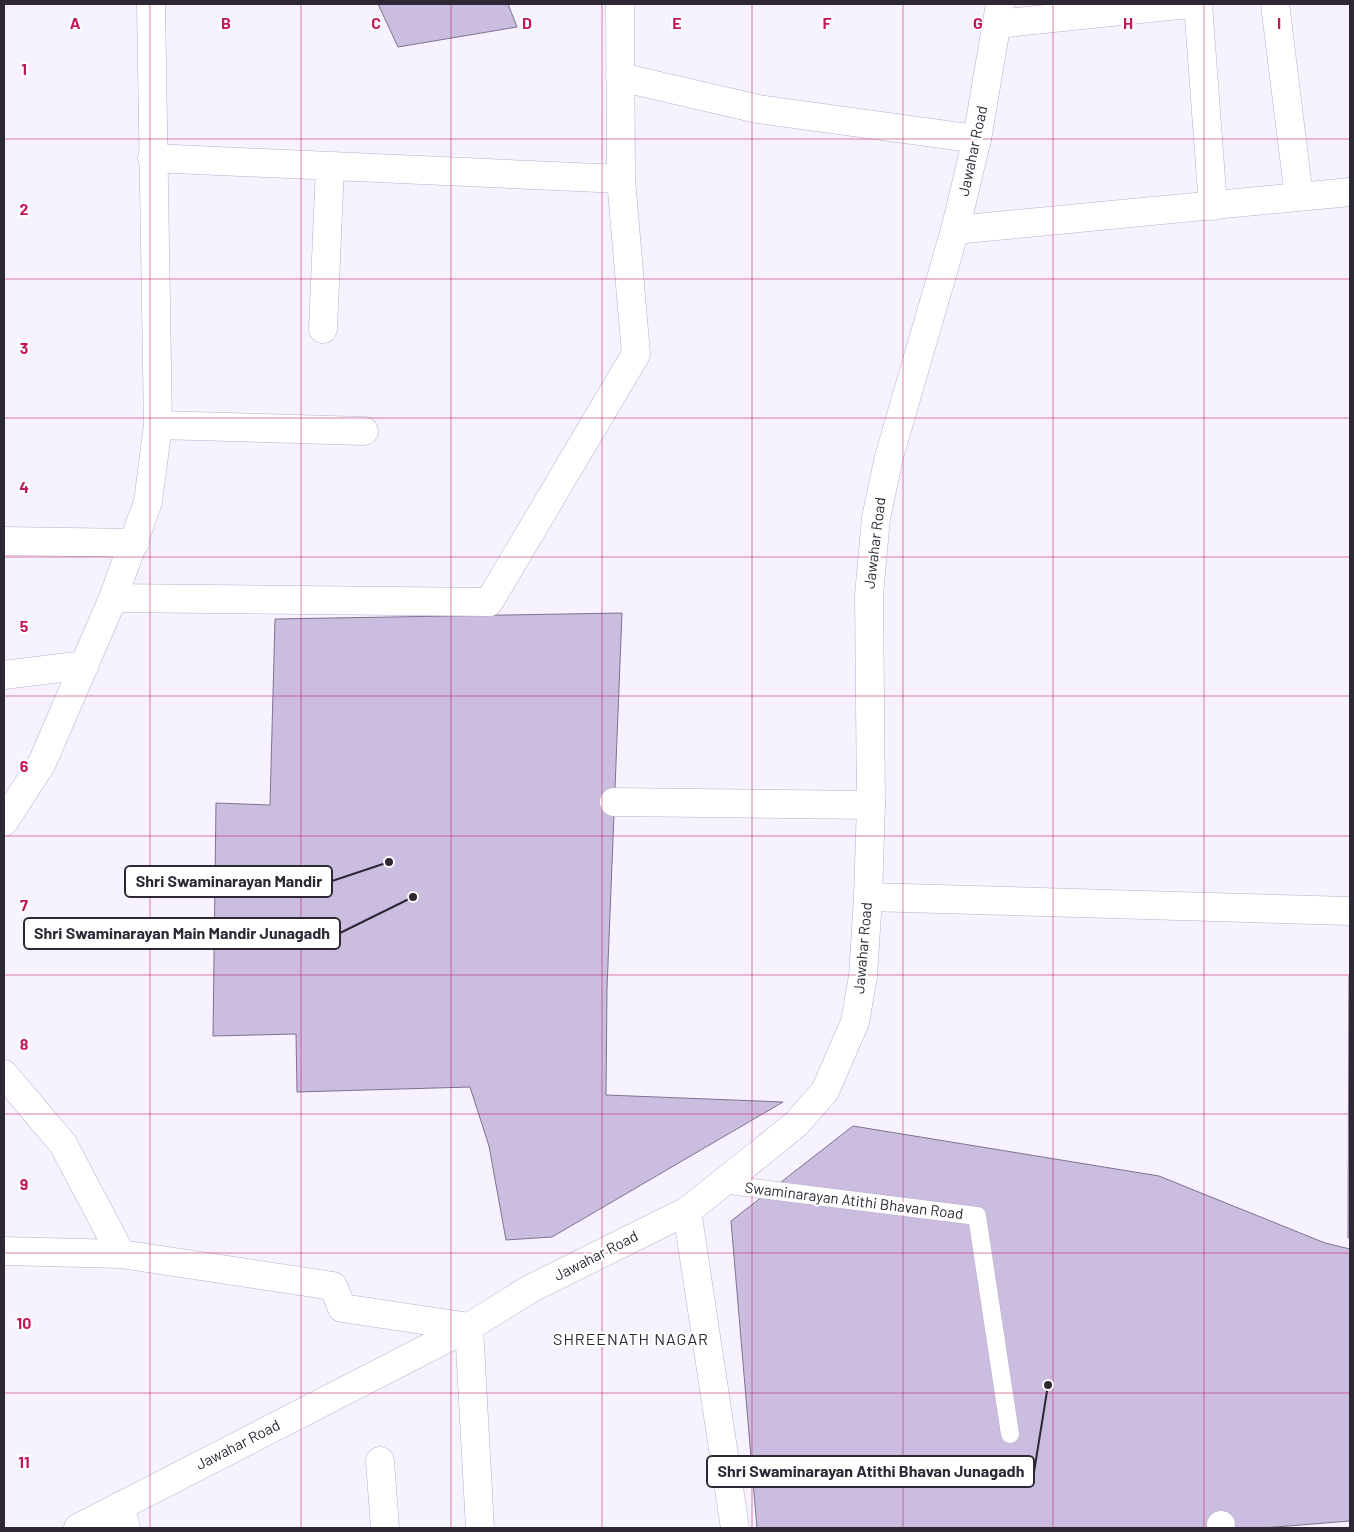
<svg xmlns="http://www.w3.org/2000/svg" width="1354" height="1532" viewBox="0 0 1354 1532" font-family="Barlow,sans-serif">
	<rect width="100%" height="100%" fill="#f7f2ff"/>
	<path fill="#cabde0" stroke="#7e738f" d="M 378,4 L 508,4 L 517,27 L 398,47 Z
		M 622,613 L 607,989 L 606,1095 L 783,1102 L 552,1237 L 506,1240 L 489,1146 L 470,1087 L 297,1092 L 296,1034 L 213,1036 L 216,803 L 270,805 L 275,619 Z
		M 1349,976 L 1350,976 L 1350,1238 L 1348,1238 Z
		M 853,1126 L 1159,1176 L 1325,1243 L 1350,1249 L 1350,1521 L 1263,1528 L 757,1528 L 731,1221 Z"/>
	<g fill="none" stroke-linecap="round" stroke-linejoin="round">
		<defs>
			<path id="lane" d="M 721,1184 L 977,1216 L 1010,1434"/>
			<path id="street" d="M 1198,4 L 1213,206
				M 1275,4 L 1299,197
				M 997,24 L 1189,4
				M 620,77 L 758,109 L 977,139
				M 152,158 L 621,179
				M 955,230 L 1350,192
				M 323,329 L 330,166
				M 158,425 L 364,431
				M 4,541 L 135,543
				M 113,598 L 489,602 L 636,354 L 621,179 L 620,4
				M 4,675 L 85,665
				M 614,802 L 871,805
				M 4,822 L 42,763 L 113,598 L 148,502 L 158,425 L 151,4
				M 868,897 L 1350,911
				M 4,1074 L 63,1144 L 121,1254
				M 687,1211 L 735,1528
				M 4,1251 L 121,1254 L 333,1286 L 342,1308 L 469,1327 L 480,1528
				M 380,1461 L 385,1528
				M 120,1506 L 126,1528
				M 1221,1525 L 1221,1528"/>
			<path id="secondary" d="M 78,1528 L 469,1327 L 530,1289 L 687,1211 L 764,1150 L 797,1123 L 825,1091 L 855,1022 L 863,976 L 868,897 L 871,805 L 869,595 L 876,518 L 889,457 L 955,230 L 977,139 L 1000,4"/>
		</defs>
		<use href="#lane" stroke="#b9aecc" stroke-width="19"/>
		<use href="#street" stroke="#b9aecc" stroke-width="29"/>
		<use href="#secondary" stroke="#b9aecc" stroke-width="29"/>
		<use href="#lane" stroke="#fff" stroke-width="18"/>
		<use href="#street" stroke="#fff" stroke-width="28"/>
		<use href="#secondary" stroke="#fff" stroke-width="28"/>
	</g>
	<path fill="none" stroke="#c2185b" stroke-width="1" stroke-opacity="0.55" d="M 150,4 L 150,1528M 301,4 L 301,1528M 451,4 L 451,1528M 602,4 L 602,1528M 752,4 L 752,1528M 903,4 L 903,1528M 1053,4 L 1053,1528M 1204,4 L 1204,1528M 4,139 L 1350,139M 4,279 L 1350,279M 4,418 L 1350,418M 4,557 L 1350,557M 4,696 L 1350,696M 4,836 L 1350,836M 4,975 L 1350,975M 4,1114 L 1350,1114M 4,1253 L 1350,1253M 4,1393 L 1350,1393"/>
	<g text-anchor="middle" stroke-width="4.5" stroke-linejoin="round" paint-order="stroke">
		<g font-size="15" fill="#2d2834" stroke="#fff">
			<text transform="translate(973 151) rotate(-78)" y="5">Jawahar Road</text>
			<text transform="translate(875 543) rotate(-83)" y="5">Jawahar Road</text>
			<text transform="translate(863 948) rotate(-85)" y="5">Jawahar Road</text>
			<text transform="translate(854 1201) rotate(7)" y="5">Swaminarayan Atithi Bhavan Road</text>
			<text transform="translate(596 1256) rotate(-27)" y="5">Jawahar Road</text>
			<text transform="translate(238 1445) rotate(-27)" y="5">Jawahar Road</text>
		</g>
		<g font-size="16" letter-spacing="1" fill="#2d2834" stroke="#fff">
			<text x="631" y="1345">SHREENATH NAGAR</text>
		</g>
	</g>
	<g font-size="16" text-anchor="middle" font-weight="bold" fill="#c2185b" stroke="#fff" stroke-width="4.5" stroke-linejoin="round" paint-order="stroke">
		<text x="75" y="29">A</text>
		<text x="226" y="29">B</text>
		<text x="376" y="29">C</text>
		<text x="527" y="29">D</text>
		<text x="677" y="29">E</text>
		<text x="827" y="29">F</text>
		<text x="978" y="29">G</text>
		<text x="1128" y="29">H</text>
		<text x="1279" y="29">I</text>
		<text x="24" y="75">1</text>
		<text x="24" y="215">2</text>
		<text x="24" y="354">3</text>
		<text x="24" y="493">4</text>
		<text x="24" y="632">5</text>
		<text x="24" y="772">6</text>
		<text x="24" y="911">7</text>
		<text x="24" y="1050">8</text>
		<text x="24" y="1190">9</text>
		<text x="24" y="1329">10</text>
		<text x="24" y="1468">11</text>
	</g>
	<path fill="none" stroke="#2d2834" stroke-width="2" d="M389 862L332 881M413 897L340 933M1048 1385L1034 1472"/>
	<g fill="#2d2834" stroke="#fff" stroke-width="2">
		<circle cx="389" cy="862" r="5"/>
		<circle cx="413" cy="897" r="5"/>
		<circle cx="1048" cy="1385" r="5"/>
	</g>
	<g fill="#fff" stroke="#2d2834" stroke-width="2">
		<rect x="125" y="866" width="207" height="31" rx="5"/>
		<rect x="24" y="918" width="316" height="31" rx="5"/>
		<rect x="707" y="1456" width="327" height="31" rx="5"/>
	</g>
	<g font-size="16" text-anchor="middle" font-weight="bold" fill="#2d2834">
		<text x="229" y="887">Shri Swaminarayan Mandir</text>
		<text x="182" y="939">Shri Swaminarayan Main Mandir Junagadh</text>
		<text x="871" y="1477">Shri Swaminarayan Atithi Bhavan Junagadh</text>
	</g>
	<rect width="1354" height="1532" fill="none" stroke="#2d2834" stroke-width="10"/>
</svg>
